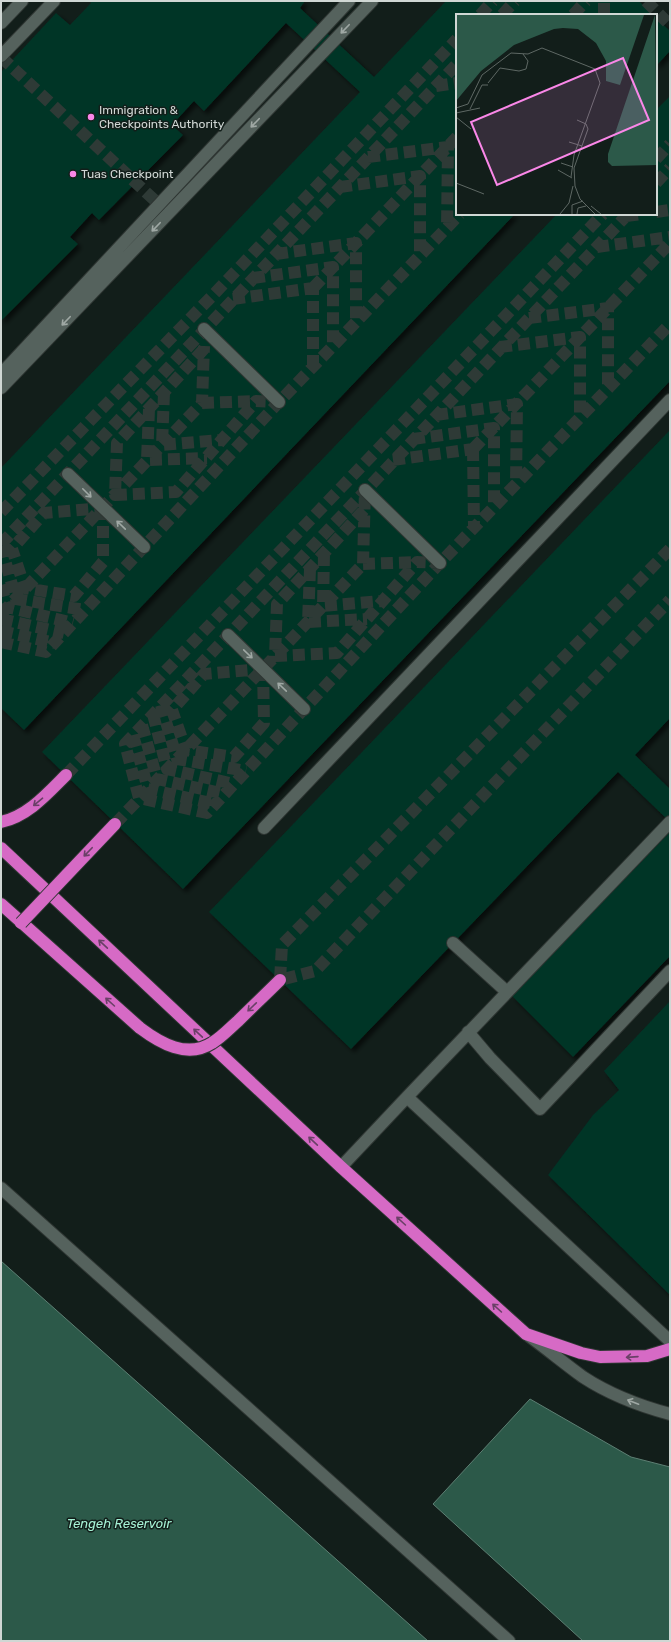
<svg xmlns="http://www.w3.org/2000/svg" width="671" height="1642" viewBox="0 0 671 1642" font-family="Rubik,sans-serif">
	<defs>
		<filter id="shadow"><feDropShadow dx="3.5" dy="3.5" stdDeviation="2" flood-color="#0009"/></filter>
	</defs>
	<rect width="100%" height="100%" fill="#121e1a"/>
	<path fill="#2c5949" stroke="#5d7f73" d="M 1,1261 L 428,1641 L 1,1641 Z
		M 530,1399 L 631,1457 L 670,1467 L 670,1641 L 583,1641 L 433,1504 Z"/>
	<path fill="#033426" filter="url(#shadow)" d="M 89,1 L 305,1 L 300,8 L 374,77 L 446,1 L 639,1 L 653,15 L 457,15 L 457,214 L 515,214 L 24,730 L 1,708 L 1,468 L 360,92 L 286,23 L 204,111 L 194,101 L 172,125 L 183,135 L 99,220 L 92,213 L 70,237 L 78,244 L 1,321 L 1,72 L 56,13 L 70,25 L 91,3 Z
		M 656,18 L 670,31 L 670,51 L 656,66 Z
		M 670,96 L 670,381 L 183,889 L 42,752 L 557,214 L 656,214 L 656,110 Z
		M 670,430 L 670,718 L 635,755 L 670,789 L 670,822 L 618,772 L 351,1049 L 209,912 Z
		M 670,832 L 670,956 L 573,1057 L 512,996 Z
		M 670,1001 L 670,1295 L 548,1175 L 593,1115 L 619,1090 L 604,1071 Z"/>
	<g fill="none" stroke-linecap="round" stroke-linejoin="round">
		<path stroke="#2e3a36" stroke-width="12" stroke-dasharray="12 6" stroke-linecap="butt" d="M 1,57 L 164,209"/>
		<path stroke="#2e3a36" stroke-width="12" stroke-dasharray="12 6" stroke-linecap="butt" d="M 646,1 L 670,25
			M 480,15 L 493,1
			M 502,15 L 515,1
			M 573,15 L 586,1
			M 604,15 L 604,1
			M 436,86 L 457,83
			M 368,157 L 448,147 L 447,227
			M 656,159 L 670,144
			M 656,183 L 670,168
			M 340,187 L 420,176 L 420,256
			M 656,212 L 670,210
			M 628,214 L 125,744 L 139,798 L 207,813 L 440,563 L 670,324
			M 626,216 L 642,214
			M 597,247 L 670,237
			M 276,254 L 356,243 L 356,323
			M 253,278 L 333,267 L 333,346
			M 313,288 L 457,137
			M 233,299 L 313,288
			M 529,318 L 608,308 L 608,388
			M 500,347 L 580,337 L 580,417
			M 204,349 L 117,443 L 115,495 L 176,492 L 256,401 L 279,402
			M 313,367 L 313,288
			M 164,393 L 162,445 L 222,440
			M 202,403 L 256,401
			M 149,409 L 147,460 L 207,458
			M 436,415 L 517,404 L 516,483
			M 413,439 L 494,428 L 494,507
			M 473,449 L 670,243
			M 473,449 L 474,527
			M 393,460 L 473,449
			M 103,508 L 103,562 L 74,596 L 25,588 L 12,549 L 44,513 Z
			M 364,510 L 277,604 L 275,656 L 337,653 L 417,562 L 440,563
			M 1,512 L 216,292 L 457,39
			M 1,544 L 457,64
			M 1,546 L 16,599 L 85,610
			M 670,549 L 282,945 L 280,980 L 315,971 L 670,600
			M 324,554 L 323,606 L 382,601
			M 363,564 L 417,562
			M 310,569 L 308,622 L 367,619
			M 1,585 L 7,607 L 73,623
			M 1,614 L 202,403 L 204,346
			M 1,619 L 64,633
			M 1,631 L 55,643
			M 1,642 L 46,652 L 279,402 L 460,214
			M 263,669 L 264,723 L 234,757 L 186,750 L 172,710 L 204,674 Z
			M 161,705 L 177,759 L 246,771
			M 153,714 L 167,769 L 234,784
			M 142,725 L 157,779 L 225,794
			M 133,735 L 148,789 L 215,804
			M 66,775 L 603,214
			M 115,824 L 363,564 L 365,490"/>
		<defs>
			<path id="minor" d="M 1,23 L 22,1
				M 1,56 L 54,1
				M 204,329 L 279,402
				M 1,374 L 349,1
				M 1,388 L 372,1
				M 68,474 L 144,547
				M 365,490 L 440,563
				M 228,635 L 304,709
				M 264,828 L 670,400
				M 453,943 L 507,992
				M 468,1032 L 490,1058 L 540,1109 L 670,971
				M 407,1097 L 670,1341
				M 341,1167 L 407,1097 L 670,822
				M 1,1188 L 509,1641
				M 529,1336 C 547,1349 565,1364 583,1377 C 609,1394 640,1406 670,1414"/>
			<path id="highway" d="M 1,822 C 28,816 47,794 66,775
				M 1,848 L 341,1167 L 526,1334 L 581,1353 L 600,1357 L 647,1356 L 670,1349
				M 1,904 L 140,1028"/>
		</defs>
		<use href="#minor" stroke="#2f3633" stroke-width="14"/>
		<use href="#highway" stroke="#2f3633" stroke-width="14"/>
		<use href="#minor" stroke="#55625d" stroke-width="12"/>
		<use href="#highway" stroke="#d66ac5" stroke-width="12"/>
		<defs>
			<path id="highway-bridge" d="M 21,923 L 115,824
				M 140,1028 C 160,1043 187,1059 212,1043 C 222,1037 230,1028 238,1021 C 252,1007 266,994 280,980"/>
		</defs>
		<use href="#highway-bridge" stroke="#2f3633" stroke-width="14" stroke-linecap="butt"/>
		<use href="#highway-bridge" stroke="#d66ac5" stroke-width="12"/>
	</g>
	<defs><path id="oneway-shaft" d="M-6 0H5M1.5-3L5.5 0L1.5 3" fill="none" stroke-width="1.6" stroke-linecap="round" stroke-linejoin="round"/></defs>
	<g stroke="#9fa8a4">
		<use href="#oneway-shaft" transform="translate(345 29) rotate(134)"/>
		<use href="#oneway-shaft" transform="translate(255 123) rotate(134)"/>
		<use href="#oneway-shaft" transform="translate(156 227) rotate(134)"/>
		<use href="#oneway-shaft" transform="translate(66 321) rotate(134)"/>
		<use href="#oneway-shaft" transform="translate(87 493) rotate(45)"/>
		<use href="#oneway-shaft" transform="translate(121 525) rotate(-136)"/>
		<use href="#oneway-shaft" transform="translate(248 654) rotate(44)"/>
		<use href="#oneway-shaft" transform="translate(282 687) rotate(-136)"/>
		<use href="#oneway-shaft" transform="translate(633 1402) rotate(-159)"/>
	</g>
	<g stroke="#6a4067">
		<use href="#oneway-shaft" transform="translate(38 802) rotate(140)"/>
		<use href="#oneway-shaft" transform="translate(88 852) rotate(134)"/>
		<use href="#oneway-shaft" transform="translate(103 944) rotate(-137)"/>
		<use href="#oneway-shaft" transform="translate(110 1002) rotate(-138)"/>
		<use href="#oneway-shaft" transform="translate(252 1007) rotate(136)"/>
		<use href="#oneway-shaft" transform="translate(198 1033) rotate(-137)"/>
		<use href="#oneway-shaft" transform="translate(313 1141) rotate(-137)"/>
		<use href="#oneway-shaft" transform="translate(401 1221) rotate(-138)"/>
		<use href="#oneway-shaft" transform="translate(497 1308) rotate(-138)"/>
		<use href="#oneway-shaft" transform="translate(632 1357) rotate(176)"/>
	</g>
	<g fill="#fa87e8" stroke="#121e1a" stroke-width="1.5">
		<circle cx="91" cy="117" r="4"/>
		<circle cx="73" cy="174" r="4"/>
	</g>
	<g text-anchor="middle" stroke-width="3" stroke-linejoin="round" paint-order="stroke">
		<g font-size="12" fill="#d0d7d4" stroke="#121e1a" text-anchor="start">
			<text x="99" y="114">Immigration &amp;<tspan x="99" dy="14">Checkpoints Authority</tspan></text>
			<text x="81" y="178">Tuas Checkpoint</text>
		</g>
		<g font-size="13" font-style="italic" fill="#a6f3d6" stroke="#121e1a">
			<text x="119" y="1528">Tengeh Reservoir</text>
		</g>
	</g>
	<g transform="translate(456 14)">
		<rect width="201" height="201" fill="#121e1a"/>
		<path d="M 0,1 L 188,1 L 164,71 L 150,67 L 150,47 L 140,29 L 122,15 L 107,14 L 98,15 L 58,31 L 25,57 L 0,87 ZM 199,1 L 201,151 L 156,152 L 152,148 L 152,140 Z" fill="#2c5949"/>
		<path fill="none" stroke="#5e6864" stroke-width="1" d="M 32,69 L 44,54 L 63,57 L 70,55 L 72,47 L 67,40M 0,94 L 12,90 L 26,61 L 55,39 L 72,40 L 86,34 L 139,55 L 144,69 L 118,141 L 115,163M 14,95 L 26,71 L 32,71M 0,99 L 24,94M 0,103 L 15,115M 121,106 L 130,110 L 132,115 L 118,154 L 119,172 L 124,185 L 139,200M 0,110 L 0,131M 113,128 L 126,132M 105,149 L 117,153M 102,156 L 116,164M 0,169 L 28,180M 135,192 L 145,200M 104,200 L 113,189 L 117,172M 116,200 L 116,191 L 127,187M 121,200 L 122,194 L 130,192"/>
		<path fill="#fa87e8" fill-opacity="0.15" stroke="#fa87e8" stroke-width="2" d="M 167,44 L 193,106 L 41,171 L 15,108 Z"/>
		<rect width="201" height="201" fill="none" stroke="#d0d7d4" stroke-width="2"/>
	</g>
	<rect width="671" height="1642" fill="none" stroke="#d0d7d4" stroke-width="4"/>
</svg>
